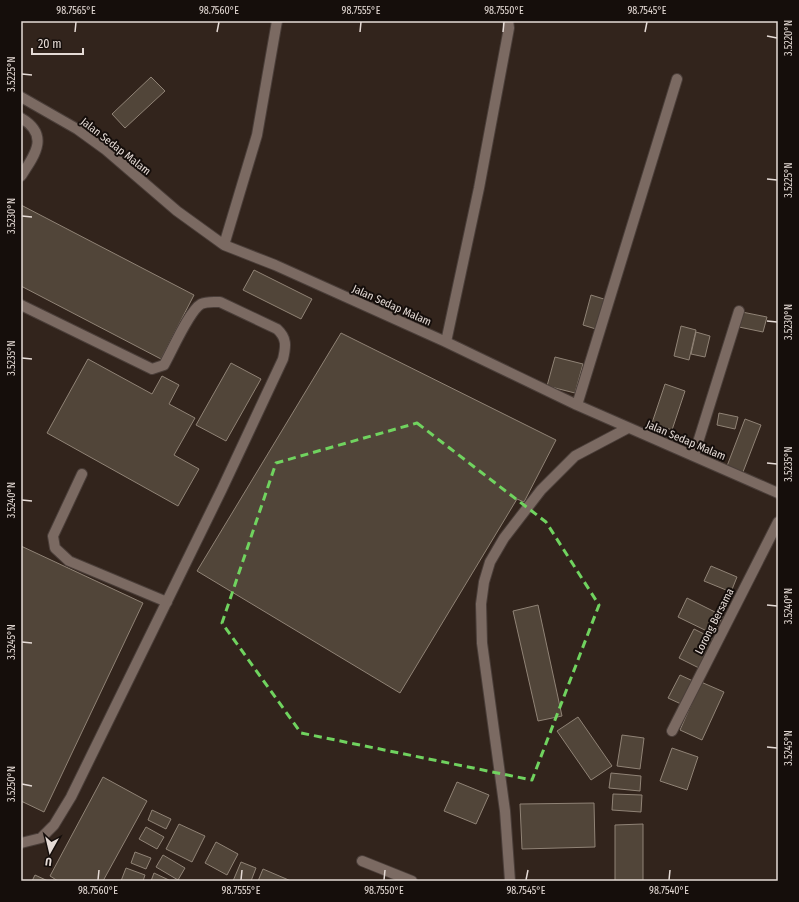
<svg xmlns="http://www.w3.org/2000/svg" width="799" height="902" viewBox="0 0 799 902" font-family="'Fira Sans Condensed',sans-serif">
	<rect width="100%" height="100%" fill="#32241c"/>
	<path fill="#514539" stroke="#908376" d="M 151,77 L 165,91 L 125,128 L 112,114 Z
		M 21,205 L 194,295 L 161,359 L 21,286 Z
		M 254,270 L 312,299 L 301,319 L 243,290 Z
		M 591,295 L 607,300 L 599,330 L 583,325 Z
		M 742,312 L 767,317 L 763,332 L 739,327 Z
		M 681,326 L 696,330 L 689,360 L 674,356 Z
		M 696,332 L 710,336 L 705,357 L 691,354 Z
		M 341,333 L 556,440 L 524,502 L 517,499 L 400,693 L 197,571 Z
		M 555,357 L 583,364 L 575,393 L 547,386 Z
		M 88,359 L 152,394 L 162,376 L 179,385 L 169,404 L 195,418 L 174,455 L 199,469 L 178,506 L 47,433 Z
		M 231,363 L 261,379 L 226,441 L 196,425 Z
		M 665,384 L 685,391 L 672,430 L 652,423 Z
		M 719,413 L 738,417 L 735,429 L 717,425 Z
		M 745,419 L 761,425 L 743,472 L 727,466 Z
		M 21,546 L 143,603 L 44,812 L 21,801 Z
		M 711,566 L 737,577 L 731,592 L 704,581 Z
		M 687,598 L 723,616 L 713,634 L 678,617 Z
		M 538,605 L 562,716 L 538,721 L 513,611 Z
		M 694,629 L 714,639 L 699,668 L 679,658 Z
		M 680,675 L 693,681 L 681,704 L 668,698 Z
		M 701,682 L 724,692 L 702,740 L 680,730 Z
		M 578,717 L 612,766 L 591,780 L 557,731 Z
		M 622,735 L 644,738 L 640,769 L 617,766 Z
		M 672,748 L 698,757 L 687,790 L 660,781 Z
		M 611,773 L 641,776 L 640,791 L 609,788 Z
		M 103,777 L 147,801 L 103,881 L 58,881 L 50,876 Z
		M 457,782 L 489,795 L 476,824 L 444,811 Z
		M 613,794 L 642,795 L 641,812 L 612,810 Z
		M 594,803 L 595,847 L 522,849 L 520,804 Z
		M 152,810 L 171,819 L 166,829 L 148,820 Z
		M 179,824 L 205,836 L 192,862 L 166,849 Z
		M 643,824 L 643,881 L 615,881 L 615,825 Z
		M 146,827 L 164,837 L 157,849 L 139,839 Z
		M 216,842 L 238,854 L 227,875 L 205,863 Z
		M 135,852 L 151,858 L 146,869 L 131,863 Z
		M 163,855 L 185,868 L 178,880 L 156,867 Z
		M 241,862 L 256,868 L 251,881 L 233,881 Z
		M 126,868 L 145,875 L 143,881 L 121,881 Z
		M 263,869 L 291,881 L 258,881 Z
		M 154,873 L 171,881 L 151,881 Z
		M 35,875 L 48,881 L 32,881 Z"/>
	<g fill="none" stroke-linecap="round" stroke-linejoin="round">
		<defs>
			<path id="minor" d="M 21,97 L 77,129 L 106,150 L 177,211 L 224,245 L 275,265 L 446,342 L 577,405 L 778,493
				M 21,118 C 50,135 35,155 21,176
				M 224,245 L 257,135 L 277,21
				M 21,305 L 152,369 L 164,365 C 172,351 189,311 201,304 C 207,301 214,302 220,302 L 277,329 C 287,338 286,346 283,359 L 222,489 L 71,797 L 54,825 L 41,838 L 21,843
				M 446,342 L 479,188 L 509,28 L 508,21
				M 577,405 L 677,79
				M 694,455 L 739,311
				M 82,474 L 53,536 L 55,548 L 69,561 L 167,602
				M 672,731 L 778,522
				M 362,861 L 412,881
				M 510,881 L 505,811 L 482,643 L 481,604 L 484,582 L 490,562 L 504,538 L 541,490 L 575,456 L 628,428"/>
		</defs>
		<use href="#minor" stroke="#4a3e39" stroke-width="12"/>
		<use href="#minor" stroke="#7b6a62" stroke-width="10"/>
	</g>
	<path fill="none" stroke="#70d35f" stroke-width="3" stroke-dasharray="8 5" stroke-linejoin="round" d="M 417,423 L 546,522 L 599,605 L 532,780 L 301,733 L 222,623 L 276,463 Z"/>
	<path fill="none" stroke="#e5dbd6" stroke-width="1.5" d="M 75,32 L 76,22M 217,32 L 219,22M 360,32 L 361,22M 503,32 L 504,22M 645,32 L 647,22M 767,36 L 777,38M 22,74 L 32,75M 767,179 L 777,180M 22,216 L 32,217M 767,321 L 777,322M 22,358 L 32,359M 767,463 L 777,464M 22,500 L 32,501M 767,605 L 777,606M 22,642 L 32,643M 767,747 L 777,748M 22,784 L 32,786M 98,880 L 99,870M 241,880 L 242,870M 384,880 L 385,870M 526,880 L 528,870M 669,880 L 670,870"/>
	<g text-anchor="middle" stroke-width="4" stroke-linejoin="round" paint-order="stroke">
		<g font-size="11" fill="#e5dbd6" stroke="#150e0b">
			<text transform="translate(116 146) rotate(38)" y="4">Jalan Sedap Malam</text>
			<text transform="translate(392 305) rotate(24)" y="4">Jalan Sedap Malam</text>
			<text transform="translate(686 440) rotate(23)" y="4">Jalan Sedap Malam</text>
			<text transform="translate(714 621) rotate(-63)" y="4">Lorong Bersama</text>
		</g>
	</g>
	<rect width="799" height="902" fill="none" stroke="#150e0b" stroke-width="44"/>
	<g transform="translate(50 852) rotate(188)" stroke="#150e0b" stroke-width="3" paint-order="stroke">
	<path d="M0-3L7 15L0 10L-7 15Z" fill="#e5dbd6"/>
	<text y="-6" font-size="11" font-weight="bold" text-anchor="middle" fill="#e5dbd6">U</text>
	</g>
	<path d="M32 48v6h51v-6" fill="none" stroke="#e5dbd6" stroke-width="2"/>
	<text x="38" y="48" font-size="12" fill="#e5dbd6" stroke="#150e0b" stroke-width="3" paint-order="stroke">20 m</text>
	<rect x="22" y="22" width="755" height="858" fill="none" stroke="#e5dbd6" stroke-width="1.5"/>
	<g font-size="10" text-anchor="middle" fill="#e5dbd6">
		<text x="76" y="14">98.7565°E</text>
		<text x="219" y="14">98.7560°E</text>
		<text x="361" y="14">98.7555°E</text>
		<text x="504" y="14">98.7550°E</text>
		<text x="647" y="14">98.7545°E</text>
		<text transform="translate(788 38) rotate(-90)" y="4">3.5220°N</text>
		<text transform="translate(11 74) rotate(-90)" y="4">3.5225°N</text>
		<text transform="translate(788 180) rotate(-90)" y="4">3.5225°N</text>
		<text transform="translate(11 216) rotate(-90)" y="4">3.5230°N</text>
		<text transform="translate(788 322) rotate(-90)" y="4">3.5230°N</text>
		<text transform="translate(11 358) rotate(-90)" y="4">3.5235°N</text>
		<text transform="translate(788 464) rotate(-90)" y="4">3.5235°N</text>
		<text transform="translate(11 500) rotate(-90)" y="4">3.5240°N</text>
		<text transform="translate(788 606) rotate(-90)" y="4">3.5240°N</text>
		<text transform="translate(11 642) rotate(-90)" y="4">3.5245°N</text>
		<text transform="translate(788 748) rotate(-90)" y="4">3.5245°N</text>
		<text transform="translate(11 784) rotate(-90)" y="4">3.5250°N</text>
		<text x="98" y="894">98.7560°E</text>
		<text x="241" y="894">98.7555°E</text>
		<text x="384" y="894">98.7550°E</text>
		<text x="526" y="894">98.7545°E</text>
		<text x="669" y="894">98.7540°E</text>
	</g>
</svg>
